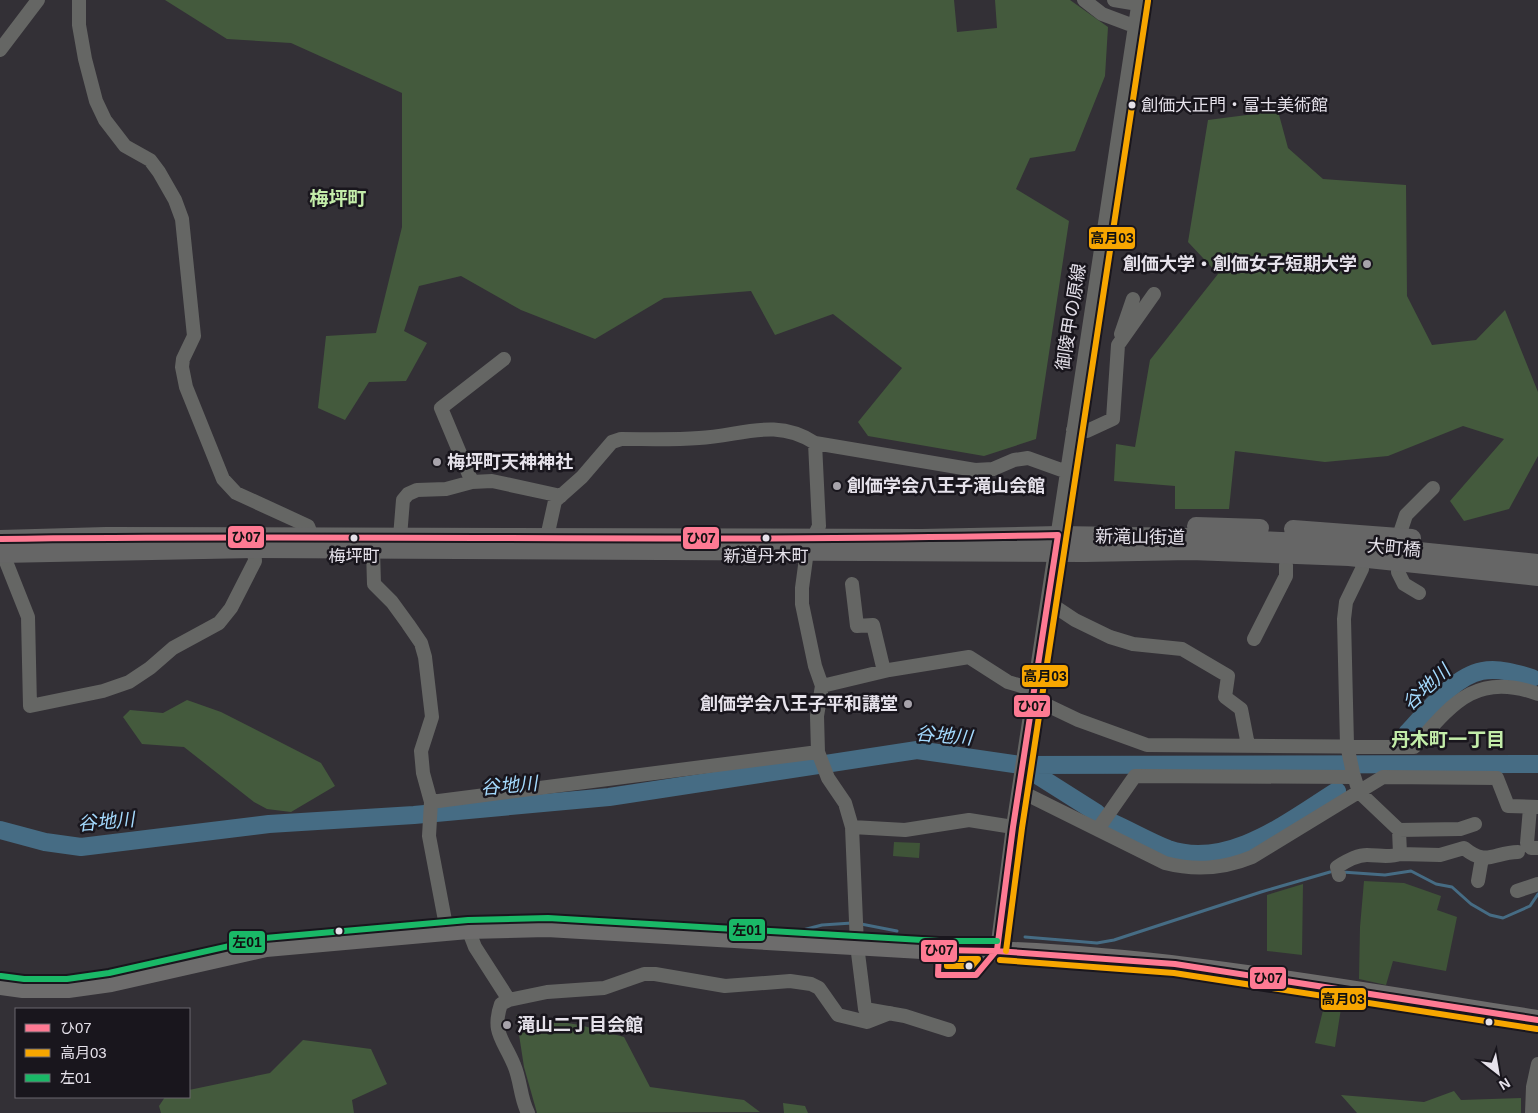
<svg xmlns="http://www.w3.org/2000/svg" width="1538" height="1113" viewBox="0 0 1538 1113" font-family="Arial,'Noto Sans JP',sans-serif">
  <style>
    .green { fill: #3f5438 }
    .forest { fill: #445a3d }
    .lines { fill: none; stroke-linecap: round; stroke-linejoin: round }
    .stream { stroke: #466c84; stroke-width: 3 }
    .river { stroke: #466c84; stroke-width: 18 }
    .minor { stroke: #656664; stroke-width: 14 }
    .major { stroke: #666; stroke-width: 18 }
    .highway { stroke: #6d6c6c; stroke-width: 20 }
    .bus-1-casing { stroke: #19161d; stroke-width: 10 }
    .bus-2-casing { stroke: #19161d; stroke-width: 10 }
    .bus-3-casing { stroke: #19161d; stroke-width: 10 }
    .bus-1 { stroke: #fe7a93; stroke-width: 6 }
    .bus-2 { stroke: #f7a600; stroke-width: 6 }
    .bus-3 { stroke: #1ab867; stroke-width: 6 }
    .bus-dot { fill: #e5e1ea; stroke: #19161d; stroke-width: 2 }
    .poi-dot { fill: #a7a3ab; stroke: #19161d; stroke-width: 2 }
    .labels { text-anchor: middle; stroke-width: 5; stroke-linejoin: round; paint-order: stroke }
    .bus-label { font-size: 17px; fill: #e5e1ea; stroke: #19161d }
    .poi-label { font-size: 18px; font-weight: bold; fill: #e5e1ea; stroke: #19161d; text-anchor: start }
    .street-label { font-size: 18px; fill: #e5e1ea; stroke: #19161d }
    .neighbourhood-label { font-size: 19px; font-weight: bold; fill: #c3eda9; stroke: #19161d }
    .water-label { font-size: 19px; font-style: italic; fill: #a4dafe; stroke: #19161d }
    .line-badge { stroke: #19161d; stroke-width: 2 }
    .pale-badge-label { font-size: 14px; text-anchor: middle; font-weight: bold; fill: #111 }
  </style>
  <rect width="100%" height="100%" fill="#333036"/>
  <path class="green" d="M894,842L920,843L919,858L893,856Z
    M1364,881L1404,883L1441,896L1437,910L1457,917L1446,971L1393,961L1386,985L1359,979L1360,927Z
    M1303,884L1302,955L1267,951V895Z
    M1326,998L1342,1002L1335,1047L1315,1043Z"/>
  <path class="forest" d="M165,0H954L957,32L997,28L995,0H1070L1108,27L1105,76L1075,151L1030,158L1016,189L1069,221L1036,439L984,456L868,436L858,422L902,368L833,314L775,335L751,291L664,298L595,339L521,310L461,276L419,286L404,331L427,343L406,381L369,382L345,420L318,408L326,336L376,333L402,227V93L291,43L227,39Z
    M1278,111L1288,148L1323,179L1406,185L1407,296L1432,345L1476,340L1505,310L1538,392V456L1509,509L1464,521L1450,501L1504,439L1463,426L1388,456L1325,462L1235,451L1229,509H1175V486L1114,481L1116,444L1135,447L1150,360L1218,274L1188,242L1208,120Z
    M187,700L221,712L321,763L335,786L291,812L267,809L254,802L184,747L142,744L123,717L130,710L163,713Z
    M516,1015L580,1025L624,1037L650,1087L744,1100L760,1112L537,1113L524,1067Z
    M303,1040L371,1049L387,1084L352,1100L354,1113H161L159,1106L165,1097H189V1090L270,1073Z
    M1454,1091L1461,1100L1521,1098V1113H1357L1341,1095L1424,1102Z
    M783,1103L805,1106L808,1113H784Z"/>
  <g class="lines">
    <path class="stream" d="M1342,872L1385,875L1411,871L1436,884L1452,887L1471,904L1490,915L1503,918L1530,906L1538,894
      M861,924L897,931
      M799,931L822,925L852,923
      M1025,937L1097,943L1114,940L1261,892L1330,872"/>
    <path class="river" d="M1407,733C1426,713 1454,676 1482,671C1499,668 1516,673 1532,678
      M1021,765L1097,813
      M1113,823C1131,831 1150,842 1168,849C1228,870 1289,821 1337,791
      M0,830L45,842L81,847L269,824L414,815L609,797L917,750L1021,765L1538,764"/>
    <path class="minor" d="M79,0V25L85,59L96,101L105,120L125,146L150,160L159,172L175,200L182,219L194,336L183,359L182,367L186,387L223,479L236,493L308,526L312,536
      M1084,0L1102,14L1134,26
      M1114,0L1138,4
      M0,50L38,0
      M1121,334L1133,299
      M1073,430L1087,431L1113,419L1118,345L1154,294
      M815,443L819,526L807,551L802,588V604L815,666L822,686L817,716L818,752L828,778L845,803L852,827L857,945L865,1009L905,1016L949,1030
      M472,482L441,408L504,359
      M400,537L403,500L408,494L417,490L446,489L472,482L492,481L561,496
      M547,537L555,501L582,477L612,442L621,439C647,439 673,440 699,438C741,436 775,417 815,443L975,470L993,469L1014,460L1028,458L1067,472
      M373,550L374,584L392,602L408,624L421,643L425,657L432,717L421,751L423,773L431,802L429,836L447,931
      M3,554L28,617L30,706L103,691L129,682L150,668L173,648L219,623L231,608L255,561L254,549
      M852,584L857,626L873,625L884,671
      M1419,593L1404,584L1398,572L1401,530L1406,515L1433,488
      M1048,602L1075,620L1110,637L1133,644L1182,649L1228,676L1225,697L1241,709L1248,745
      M1254,639L1286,576V565
      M822,686L889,670L969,657L1008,682L1035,690
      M1034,699L1078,720L1147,745L1414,747C1452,704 1476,671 1538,694
      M1020,791L1165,863C1196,871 1223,869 1252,857L1383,777L1497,778L1508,806L1538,807
      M431,802L818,752
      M1530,808L1527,843L1531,848H1538
      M852,827L905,830L969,820L1013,827
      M1098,829L1135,776L1354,777
      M1399,830L1460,829L1475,824
      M1400,854L1440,855L1464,848C1487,867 1494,852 1518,852
      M1339,875L1337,867C1346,861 1356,855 1367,855C1379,855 1389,858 1400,854L1399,830L1359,792L1353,773L1347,745L1344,619L1346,602L1362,569L1363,548
      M1478,881L1482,858
      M1517,891L1538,884
      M468,929L475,947L509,1000L501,1004C491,1033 504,1040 514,1065C521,1081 520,1098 528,1113
      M997,950L1013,827L1139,0
      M509,1000L547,992L604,988L644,974H655L725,986L790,981L811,984L819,988L838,1015L867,1022L890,1013
      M1532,1113L1533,1087L1538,1064"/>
    <path class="major" d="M1196,526L1260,528
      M1293,529L1412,538
      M0,539L106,536L922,538L1058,535L1191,537L1349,544L1538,563
      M0,554L254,549L1085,553L1191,551L1349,557L1538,577"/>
    <path class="highway" d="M0,985L23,988H68L111,982L266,947L468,929L547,927L939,950C1141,951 1339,989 1538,1020"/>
    <defs>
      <path id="bus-1" d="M0,539C353,534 705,543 1058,535L1013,827L997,950
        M939,950L996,951L976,975H938Z
        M996,951L1175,964L1538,1020"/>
      <path id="bus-2" d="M1006,951L1022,828L1148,1
        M947,959H978L972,966H947Z
        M1000,960L1174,973L1537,1029"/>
      <path id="bus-3" d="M1,976L24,979H67L109,973L265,938L468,920L548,918L939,941H997"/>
    </defs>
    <use href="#bus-1" class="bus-1-casing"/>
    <use href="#bus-2" class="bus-2-casing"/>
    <use href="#bus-3" class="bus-3-casing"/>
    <use href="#bus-1" class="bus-1"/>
    <use href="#bus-2" class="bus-2"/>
    <use href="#bus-3" class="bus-3"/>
  </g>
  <g class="bus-dot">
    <circle cx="1132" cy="105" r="4.5"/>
    <circle cx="354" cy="538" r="4.5"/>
    <circle cx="766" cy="538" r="4.5"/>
    <circle cx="339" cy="931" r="4.5"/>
    <circle cx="969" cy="966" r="4.5"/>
    <circle cx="1489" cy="1022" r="4.5"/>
  </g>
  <g class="poi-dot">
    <circle cx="1367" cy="264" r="5"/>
    <circle cx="437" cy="462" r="5"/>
    <circle cx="837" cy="486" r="5"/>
    <circle cx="908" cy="704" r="5"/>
    <circle cx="507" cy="1025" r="5"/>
  </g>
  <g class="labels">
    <g class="bus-label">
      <text x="1141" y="111" text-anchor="start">創価大正門・富士美術館</text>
      <text x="354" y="562">梅坪町</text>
      <text x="766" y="562">新道丹木町</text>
    </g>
    <g class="poi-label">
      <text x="1357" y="270" text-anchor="end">創価大学・創価女子短期大学</text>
      <text x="447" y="468">梅坪町天神神社</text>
      <text x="847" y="492">創価学会八王子滝山会館</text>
      <text x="898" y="710" text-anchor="end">創価学会八王子平和講堂</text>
      <text x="517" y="1031">滝山二丁目会館</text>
    </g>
    <g class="street-label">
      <text transform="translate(1071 317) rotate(-81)" y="6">御陵甲の原線</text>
      <text transform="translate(1140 537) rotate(1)" y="6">新滝山街道</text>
      <text transform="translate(1394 548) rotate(5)" y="6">大町橋</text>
    </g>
    <g class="neighbourhood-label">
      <text x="338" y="205">梅坪町</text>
      <text x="1448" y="746">丹木町一丁目</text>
    </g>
    <g class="water-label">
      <text transform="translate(1426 687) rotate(-43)" y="7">谷地川</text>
      <text transform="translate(944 735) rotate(5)" y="7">谷地川</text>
      <text transform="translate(509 785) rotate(-5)" y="7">谷地川</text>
      <text transform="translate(106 821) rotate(-5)" y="7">谷地川</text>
    </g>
  </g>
  <g class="line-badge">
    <rect x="1088" y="226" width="48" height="24" rx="5" fill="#f7a600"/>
    <rect x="227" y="525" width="38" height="24" rx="5" fill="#fe7a93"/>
    <rect x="682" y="526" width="38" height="24" rx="5" fill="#fe7a93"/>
    <rect x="1021" y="664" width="48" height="24" rx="5" fill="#f7a600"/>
    <rect x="1013" y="694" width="38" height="24" rx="5" fill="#fe7a93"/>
    <rect x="728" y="918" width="38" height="24" rx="5" fill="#1ab867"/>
    <rect x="228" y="930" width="38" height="24" rx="5" fill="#1ab867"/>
    <rect x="920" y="939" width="38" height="24" rx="5" fill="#fe7a93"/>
    <rect x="1249" y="966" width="38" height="24" rx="5" fill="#fe7a93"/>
    <rect x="1320" y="987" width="47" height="24" rx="5" fill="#f7a600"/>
  </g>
  <g class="pale-badge-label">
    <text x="1112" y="243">高月03</text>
    <text x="246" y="542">ひ07</text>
    <text x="701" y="543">ひ07</text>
    <text x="1045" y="681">高月03</text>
    <text x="1032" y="711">ひ07</text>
    <text x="747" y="935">左01</text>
    <text x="247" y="947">左01</text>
    <text x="939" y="955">ひ07</text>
    <text x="1268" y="983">ひ07</text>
    <text x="1343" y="1004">高月03</text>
  </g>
  <rect x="15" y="1008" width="175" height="90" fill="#19161d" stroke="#6b676f"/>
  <rect x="25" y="1024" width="25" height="8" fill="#fe7a93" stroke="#6b676f"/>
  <text x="60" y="1033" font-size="15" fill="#e5e1ea">ひ07</text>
  <rect x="25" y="1049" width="25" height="8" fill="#f7a600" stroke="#6b676f"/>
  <text x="60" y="1058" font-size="15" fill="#e5e1ea">高月03</text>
  <rect x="25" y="1074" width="25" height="8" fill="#1ab867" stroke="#6b676f"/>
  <text x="60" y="1083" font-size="15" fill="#e5e1ea">左01</text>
  <g transform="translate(1498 1073) rotate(149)" stroke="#19161d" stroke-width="4" paint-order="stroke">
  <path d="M0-4L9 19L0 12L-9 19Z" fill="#e5e1ea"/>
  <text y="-8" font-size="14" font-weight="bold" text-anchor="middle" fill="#e5e1ea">N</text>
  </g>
</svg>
